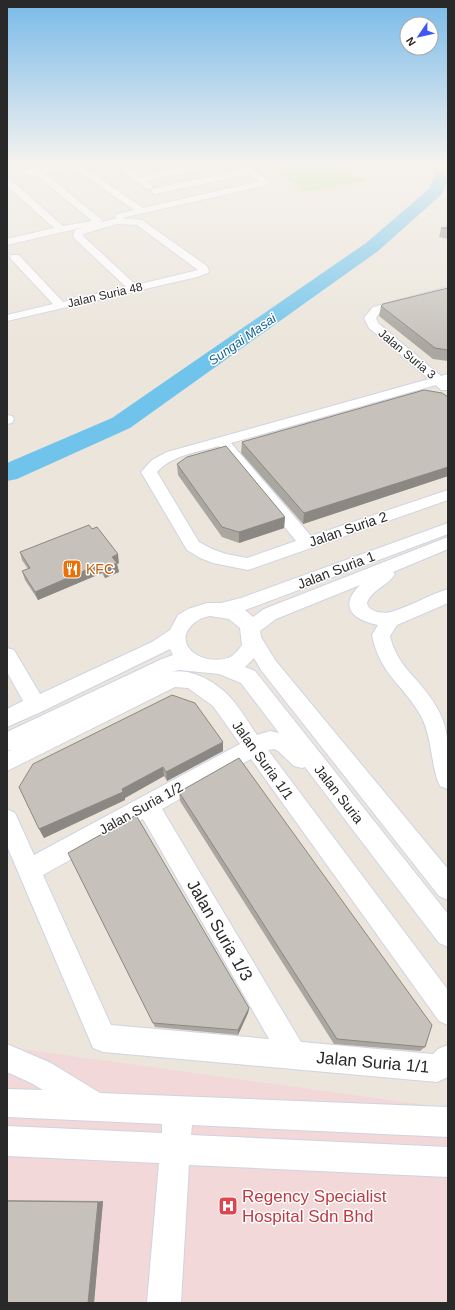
<svg xmlns="http://www.w3.org/2000/svg" width="455" height="1310" viewBox="0 0 455 1310" font-family="Helvetica,sans-serif">
  <style>
    .education { fill: #ede3cb }
    .medical { fill: #f2d8d8 }
    .pitch { fill: #c0e894 }
    .lines { fill: none; stroke-linecap: round; stroke-linejoin: round }
    .river { fill: #70c4eb; fill-rule: evenodd }
    .minor-casing { stroke: #d0d3e2; stroke-width: 2 }
    .major-casing { stroke: #c7c7c7; stroke-width: 2 }
    .minor { fill: #fff; fill-rule: evenodd }
    .major { fill: #edd35e; fill-rule: evenodd }
    .wall { fill: #aaa7a1 }
    .shaded-wall { fill: #8b8883 }
    .building { fill: #c6c2bb; stroke: #8b8883 }
    .labels { text-anchor: middle; stroke-width: 3; stroke-linejoin: round; paint-order: stroke }
    .far-street-label { font-size: 12px; fill: #292929; stroke: #fff }
    .far-water-label { font-size: 13px; font-style: italic; fill: #106196; stroke: #fff }
    .street-label { font-size: 14px; fill: #292929; stroke: #fff }
    .food-label { font-size: 14px; fill: #c56008; stroke: #fff; text-anchor: start }
    .near-street-label { font-size: 17px; fill: #292929; stroke: #fff }
    .near-health-label { font-size: 17px; fill: #be3a42; stroke: #fff; text-anchor: start }
  </style>
  <rect width="100%" height="100%" fill="#ebe5db"/>
  <path class="education" d="M248,164H407L409,165L392,181L303,198Z"/>
  <path class="medical" d="M7,1047L448,1108V1303H7Z"/>
  <path class="pitch" d="M265,164H338L366,181L304,192Z"/>
  <g class="lines">
    <path class="river" d="M439,164H448V179L442,194L378,251L130,428L17,479L7,481V463L112,418L366,243L429,189Z"/>
    <defs>
      <path id="minor" d="M24,164H33L39,169L63,164H79L143,208L260,181L248,174L155,194L151,191L155,188L242,170L234,164H243L271,182L267,185L122,218L142,220L207,266L209,271L208,273L197,277L7,321V315L53,304L11,259L10,257L11,255H19L63,302L126,287L75,239L73,237L75,230L84,227L7,245V239L54,228L7,186V178L10,179L63,226L92,221L35,174L26,175L25,173L26,171L30,170ZM73,167L134,210L117,214L115,216L117,218L102,222L101,219L44,173ZM117,224L137,225L198,270L136,285L83,236V234Z
        M112,164H121L124,165L150,164L149,166L129,169L140,177L203,164H217L213,166L146,181L153,187L149,190Z
        M448,287V293L381,311L376,318L378,323L441,376L448,374V390H441L436,385L231,443L311,536L448,490V500L248,570L213,563L200,558L187,550L141,472L152,460L167,452L429,379L369,328L364,318L373,307ZM219,446L296,541L247,558L226,554L212,549L199,542L157,472C172,455 198,452 219,446Z
        M7,415L12,416L14,419L12,423L7,424Z
        M448,523V534L245,610L253,617L264,609L448,537V549L393,572L395,574C388,586 372,589 367,603C368,612 384,614 391,612C411,606 429,595 448,589V603L397,625L390,636C397,665 414,674 430,697C453,728 448,753 448,789L440,786L437,779C431,759 431,735 421,716C403,684 380,675 372,635L378,625C353,620 338,607 360,585L276,619L260,631L261,637L275,660L448,869V900L439,896L261,670L254,658L245,667L255,671L448,914V947L439,943L305,767L302,768L294,766L278,751L274,749L268,750L448,990V1025L439,1021L251,759L162,809L301,1042L433,1054L438,1049L448,1045V1077L437,1082L103,1052L93,1048L7,846V809L15,813L34,855L240,744L213,706L188,688L175,687L7,771V752L11,750L7,751V732L162,659L173,655L170,649L43,711L7,727V709L23,701L7,672V648L14,650L40,694L152,642L170,630L178,615L188,609L207,603H221L241,598ZM210,616L229,619L240,628L242,645C239,649 236,653 232,656C220,663 197,660 189,648C178,633 196,618 210,616ZM179,670L219,674L241,683L279,733L270,731L257,735C248,722 239,706 227,694C214,681 190,668 171,672ZM143,819L269,1039L111,1025L43,875Z
        M7,1044L51,1063L100,1093L448,1107V1137L192,1125L191,1135L448,1147V1177L189,1165L181,1303H147L159,1163L7,1156V1126L162,1133V1124L7,1117V1089L43,1090L31,1083L7,1072Z"/>
      <path id="major" d="M423,164H435L448,170V177Z"/>
    </defs>
    <use href="#minor" class="minor-casing"/>
    <use href="#major" class="major-casing"/>
    <use href="#minor" class="minor"/>
    <use href="#major" class="major"/>
  </g>
  <path class="wall" d="M448,227V239L439,237L441,228Z
    M448,288V361L433,359L379,316L381,306Z
    M448,397V476L303,524L241,453L242,442Z
    M177,464L285,517L284,528L239,543L222,537L178,475Z
    M20,552L119,563L117,564L119,572L105,578L102,573L38,600L25,580L22,571L28,569L22,560Z
    M223,742V751L167,781L164,776L125,798V800L44,838L19,787Z
    M179,792L425,1047L420,1051L334,1044L180,801Z
    M68,853L249,1008L248,1013L238,1035L155,1027Z
    M7,1200L103,1201L94,1303H7Z"/>
  <path class="shaded-wall" d="M448,467V476L303,524L304,513Z
    M285,517L284,528L239,543V532Z
    M118,554L119,563L117,564L119,572L105,578L103,569L112,557Z
    M100,564L102,573L38,600L35,592Z
    M223,742V751L167,781L166,772Z
    M163,767L164,776L125,798V800L44,838L39,829L122,789Z
    M249,1008L248,1013L238,1035V1030Z
    M103,1201L94,1303H88L98,1202Z"/>
  <path class="building" d="M448,227V229L441,228Z
    M448,288V350L435,348L381,306L383,304Z
    M424,390L442,393L448,397V467L304,513L242,442Z
    M226,446L285,517L239,532L222,527L177,464L187,457Z
    M89,525L92,529L97,527L118,554L112,557L117,563L103,569L100,564L35,592L22,571L30,568L20,552Z
    M172,695L195,703L223,742L166,772L163,767L122,789L123,792L39,829L19,787L33,764Z
    M239,758L432,1025L425,1047L337,1039L179,792Z
    M136,815L249,1008L238,1030L153,1023L68,853Z
    M7,1201L98,1202L88,1303H7Z"/>
  <linearGradient id="sky" x2="0" y2="1"><stop stop-color="#78bae9"/><stop offset="0.47" stop-color="#f6f3ef"/><stop offset="1" stop-color="#f6f3ef" stop-opacity="0"/></linearGradient>
  <rect width="455" height="347" fill="url(#sky)"/>
  <defs>
    <symbol id="restaurant-square" viewBox="-11 -11 22 22"><rect x="-9" y="-9" width="18" height="18" rx="4" fill="#e8710a" stroke="#fff"/><path d="M-5-6h1v4h1v-4h1v4h1v-4h1v5L-1.5 .5V6h-2V.5L-5-1ZM5-6V6H3V1.5H1.5Q1.5-4 5-6Z" fill="#fff"/></symbol>
    <symbol id="hospital-square" viewBox="-11 -11 22 22"><rect x="-9" y="-9" width="18" height="18" rx="4" fill="#e0444e" stroke="#fff"/><path d="M-5-5h3v3.5h4V-5h3V5h-3V1.5h-4V5h-3Z" fill="#fff"/></symbol>
  </defs>
  <g fill-rule="evenodd">
    <use href="#restaurant-square" x="61" y="558" width="22" height="22"/>
    <use href="#hospital-square" x="217" y="1195" width="22" height="22"/>
  </g>
  <g class="labels">
    <g class="far-street-label">
      <text transform="translate(105 295) rotate(-13)" y="4">Jalan Suria 48</text>
      <text transform="translate(407 354) rotate(40)" y="4">Jalan Suria 3</text>
    </g>
    <g class="far-water-label">
      <text transform="translate(242 339) rotate(-35)" y="5">Sungai Masai</text>
    </g>
    <g class="street-label">
      <text transform="translate(348 529) rotate(-19)" y="5">Jalan Suria 2</text>
      <text transform="translate(336 570) rotate(-21)" y="5">Jalan Suria 1</text>
      <text transform="translate(263 760) rotate(54)" y="5">Jalan Suria 1/1</text>
      <text transform="translate(339 794) rotate(52)" y="5">Jalan Suria</text>
      <text transform="translate(141 808) rotate(-29)" y="5">Jalan Suria 1/2</text>
    </g>
    <g class="food-label">
      <text x="86" y="574">KFC</text>
    </g>
    <g class="near-street-label">
      <text transform="translate(220 930) rotate(60)" y="6">Jalan Suria 1/3</text>
      <text transform="translate(373 1062) rotate(5)" y="6">Jalan Suria 1/1</text>
    </g>
    <g class="near-health-label">
      <text x="242" y="1202">Regency Specialist<tspan x="242" dy="20">Hospital Sdn Bhd</tspan></text>
    </g>
  </g>
  <rect width="455" height="1310" fill="none" stroke="#292929" stroke-width="16"/>
  <g transform="translate(419 36) rotate(236)"><circle r="19" fill="#ffffff" stroke="#a9a9a9"/>
  <path d="M0-3L7 15L0 10L-7 15Z" fill="#3e57f5"/>
  <text y="-6" font-size="11" font-weight="bold" text-anchor="middle" fill="#292929">N</text>
  </g>
</svg>
